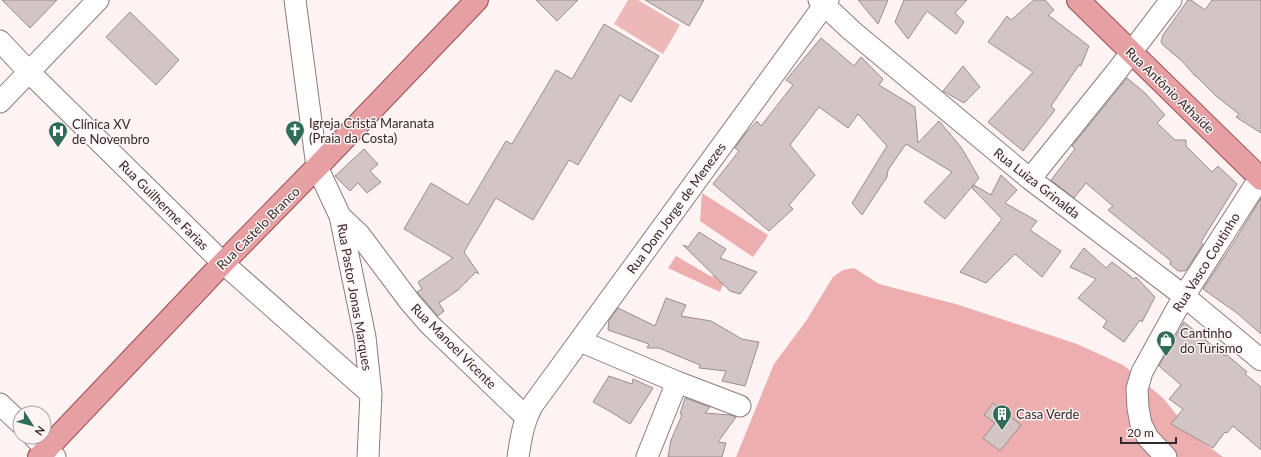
<svg xmlns="http://www.w3.org/2000/svg" width="1261" height="457" viewBox="0 0 1261 457" font-family="Lato,sans-serif">
  <style>
    .green { fill: #edb9b8 }
    .forest { fill: #ecaeae }
    .building { fill: #d3c5c5; stroke: #9a8d8d }
    .lines { fill: none; stroke-linecap: round; stroke-linejoin: round }
    .minor-casing { stroke: #8a7d7d; stroke-width: 23 }
    .major-casing { stroke: #9c4c50; stroke-width: 24 }
    .minor { stroke: #fff; stroke-width: 21 }
    .major { stroke: #e69fa3; stroke-width: 22 }
    .labels { text-anchor: middle; stroke-width: 3; stroke-linejoin: round; paint-order: stroke }
    .street-label { font-size: 13px; fill: #302a2a; stroke: #fff3f3 }
    .poi-label { font-size: 13px; fill: #302a2a; stroke: #fff3f3; text-anchor: start }
  </style>
  <rect width="100%" height="100%" fill="#fff3f3"/>
  <path class="green" d="M628,0H638L680,25L663,54L614,24Z"/>
  <path class="forest" d="M702,193L768,235L766,239L753,257L700,221Z
    M676,256L712,277L726,261L731,264L720,292L668,268Z
    M854,268L879,284L956,304L1077,344L1123,365L1163,398L1194,436L1223,457H736L774,364L806,321L833,277L843,270Z"/>
  <path class="building" d="M2,0H57L30,28Z
    M536,0H578L557,21Z
    M645,0H704L689,26Z
    M858,0H888L878,24Z
    M904,0H967L955,13L964,22L956,34L927,11L908,39L895,22Z
    M1034,0H1045L1054,10L1048,15L1089,46L1081,66L1079,65L1051,106L1055,110L1023,151L988,122L1033,72L988,42L1007,16L1011,20Z
    M1188,0H1191L1205,10L1212,0H1261V133L1236,117L1239,114L1216,96L1196,76H1195L1183,62L1163,45L1161,42L1163,35Z
    M130,12L179,60L156,85L106,37Z
    M604,24L659,56L631,102L620,95L578,165L569,160L533,220L496,198L464,252L479,274L476,272L458,290L439,303L444,311L438,316L417,292L422,289L418,282L453,258L404,229L431,183L468,205L506,141L512,144L556,70L572,79Z
    M821,38L854,66L861,57L883,79L879,85L915,107L918,143L939,121L961,147L979,178L945,219L924,202L952,172L906,144L888,170L887,177L862,215L852,203L887,146L858,114L848,128L819,107L790,145L815,175L789,205L793,209L769,231L713,184L739,151L735,148L745,134L757,121L761,126L793,85L786,80Z
    M963,66L980,87L964,103L943,91Z
    M1127,78L1145,93L1165,115L1157,123L1175,140H1186V146L1212,172L1218,166L1237,184L1201,242L1203,244L1187,269L1185,271H1178L1170,264L1171,261L1108,210L1113,206L1086,183L1074,198L1051,180L1075,149L1072,146Z
    M364,149L378,164L370,171L381,182L367,193L358,183L350,191L335,176Z
    M1001,175L1017,190L1005,203L1037,221L1030,230L1061,251L1042,277L1015,254L986,283L960,272L1002,219L972,188L974,185L991,195Z
    M1261,198V334L1237,313L1203,289L1236,239Z
    M699,232L726,249L720,258L757,272L740,294L730,291L683,245L688,247Z
    M1084,248L1106,268L1112,262L1134,279L1136,277L1155,297L1142,322L1140,320L1124,342L1103,327L1107,321L1078,298L1096,279L1070,267Z
    M666,298L686,305L681,316L711,321L742,339L759,342L745,386L722,381L726,371L699,368L700,365L659,348H647L649,344L608,330L609,320L618,308L655,326Z
    M1184,322L1225,356L1226,354L1247,372L1245,374L1261,387V450L1233,426L1227,433L1225,432L1213,448L1171,424L1183,409L1169,399L1181,385L1159,366Z
    M609,376L632,384L633,379L653,388L630,424L611,412L593,402Z
    M685,398L710,407L705,413L730,415L736,417L718,442L726,443L722,457H668L671,440L682,415L680,414Z
    M993,403L1021,425L1000,451L983,438L995,423L984,415Z"/>
  <g class="lines">
    <defs>
      <path id="minor" d="M295,0L317,167L340,216L365,337L371,394L368,457
        M819,0L852,31L1030,179L1184,296L1261,360
        M0,41L29,72L223,263L371,394
        M0,102L98,0
        M1030,179L1117,71L1171,0
        M340,216L359,234L410,302L429,324L526,417
        M580,341L677,382L740,406
        M0,404L20,423
        M34,437L55,457
        M518,457C521,438 523,423 532,406L828,0
        M647,457L677,382
        M1166,457L1148,438L1141,424L1138,408L1137,389L1142,372L1184,296L1261,176"/>
      <path id="major" d="M1078,0L1261,179
        M39,457L223,263L317,167L477,0"/>
    </defs>
    <use href="#minor" class="minor-casing"/>
    <use href="#major" class="major-casing"/>
    <use href="#minor" class="minor"/>
    <use href="#major" class="major"/>
  </g>
  <defs>
    <symbol id="church-pin" viewBox="-11 -11 22 30"><path d="M0 17L-7.5 6A9.5 9.5 0 1 1 7.5 6Z" fill="#306d59" stroke="#fff3f3"/><path d="M-1.2-6h2.4v3.5h3.3v2.4h-3.3V6h-2.4V-.1h-3.3v-2.4h3.3Z" fill="#fff"/></symbol>
    <symbol id="hospital-pin" viewBox="-11 -11 22 30"><path d="M0 17L-7.5 6A9.5 9.5 0 1 1 7.5 6Z" fill="#306d59" stroke="#fff3f3"/><path d="M-5-5h3v3.5h4V-5h3V5h-3V1.5h-4V5h-3Z" fill="#fff"/></symbol>
    <symbol id="shop-pin" viewBox="-11 -11 22 30"><path d="M0 17L-7.5 6A9.5 9.5 0 1 1 7.5 6Z" fill="#306d59" stroke="#fff3f3"/><path d="M-5-2.5h2.3a2.7 3.5 0 0 1 5.4 0H5L5.5 6h-11ZM-1.5-2.5h3a1.5 2.3 0 0 0-3 0Z" fill="#fff"/></symbol>
    <symbol id="building-pin" viewBox="-11 -11 22 30"><path d="M0 17L-7.5 6A9.5 9.5 0 1 1 7.5 6Z" fill="#306d59" stroke="#fff3f3"/><path d="M-4-6H4V6H1V3H-1V6H-4ZM-2.5-4.3h1.7v1.8h-1.7ZM.8-4.3h1.7v1.8H.8ZM-2.5-1h1.7V.8h-1.7ZM.8-1h1.7V.8H.8Z" fill="#fff"/></symbol>
  </defs>
  <g fill-rule="evenodd">
    <use href="#church-pin" x="284" y="119" width="22" height="30"/>
    <use href="#hospital-pin" x="47" y="120" width="22" height="30"/>
    <use href="#shop-pin" x="1155" y="329" width="22" height="30"/>
    <use href="#building-pin" x="991" y="403" width="22" height="30"/>
  </g>
  <g class="labels">
    <g class="street-label">
      <text transform="translate(1170 90) rotate(44)" y="5">Rua Antônio Athaíde</text>
      <text transform="translate(1037 183) rotate(38)" y="5">Rua Luiza Grinalda</text>
      <text transform="translate(164 205) rotate(45)" y="5">Rua Guilherme Farias</text>
      <text transform="translate(676 208) rotate(-54)" y="5">Rua Dom Jorge de Menezes</text>
      <text transform="translate(258 228) rotate(-45)" y="5">Rua Castelo Branco</text>
      <text transform="translate(1206 262) rotate(-58)" y="5">Rua Vasco Coutinho</text>
      <text transform="translate(355 297) rotate(80)" y="5">Rua Pastor Jonas Marques</text>
      <text transform="translate(454 346) rotate(45)" y="5">Rua Manoel Vicente</text>
    </g>
    <g class="poi-label">
      <text x="309" y="128">Igreja Cristã Maranata<tspan x="309" dy="15">(Praia da Costa)</tspan></text>
      <text x="72" y="129">Clínica XV<tspan x="72" dy="15">de Novembro</tspan></text>
      <text x="1180" y="338">Cantinho<tspan x="1180" dy="15">do Turismo</tspan></text>
      <text x="1016" y="419">Casa Verde</text>
    </g>
  </g>
  <g transform="translate(32 425) rotate(126)"><circle r="19" fill="#fff3f3" stroke="#aca3a3"/>
  <path d="M0-3L7 15L0 10L-7 15Z" fill="#306d59"/>
  <text y="-6" font-size="11" font-weight="bold" text-anchor="middle" fill="#302a2a">N</text>
  </g>
  <path d="M1121 437v6h55v-6" fill="none" stroke="#302a2a" stroke-width="2"/>
  <text x="1127" y="437" font-size="12" fill="#302a2a" stroke="#fff3f3" stroke-width="3" paint-order="stroke">20 m</text>
</svg>
